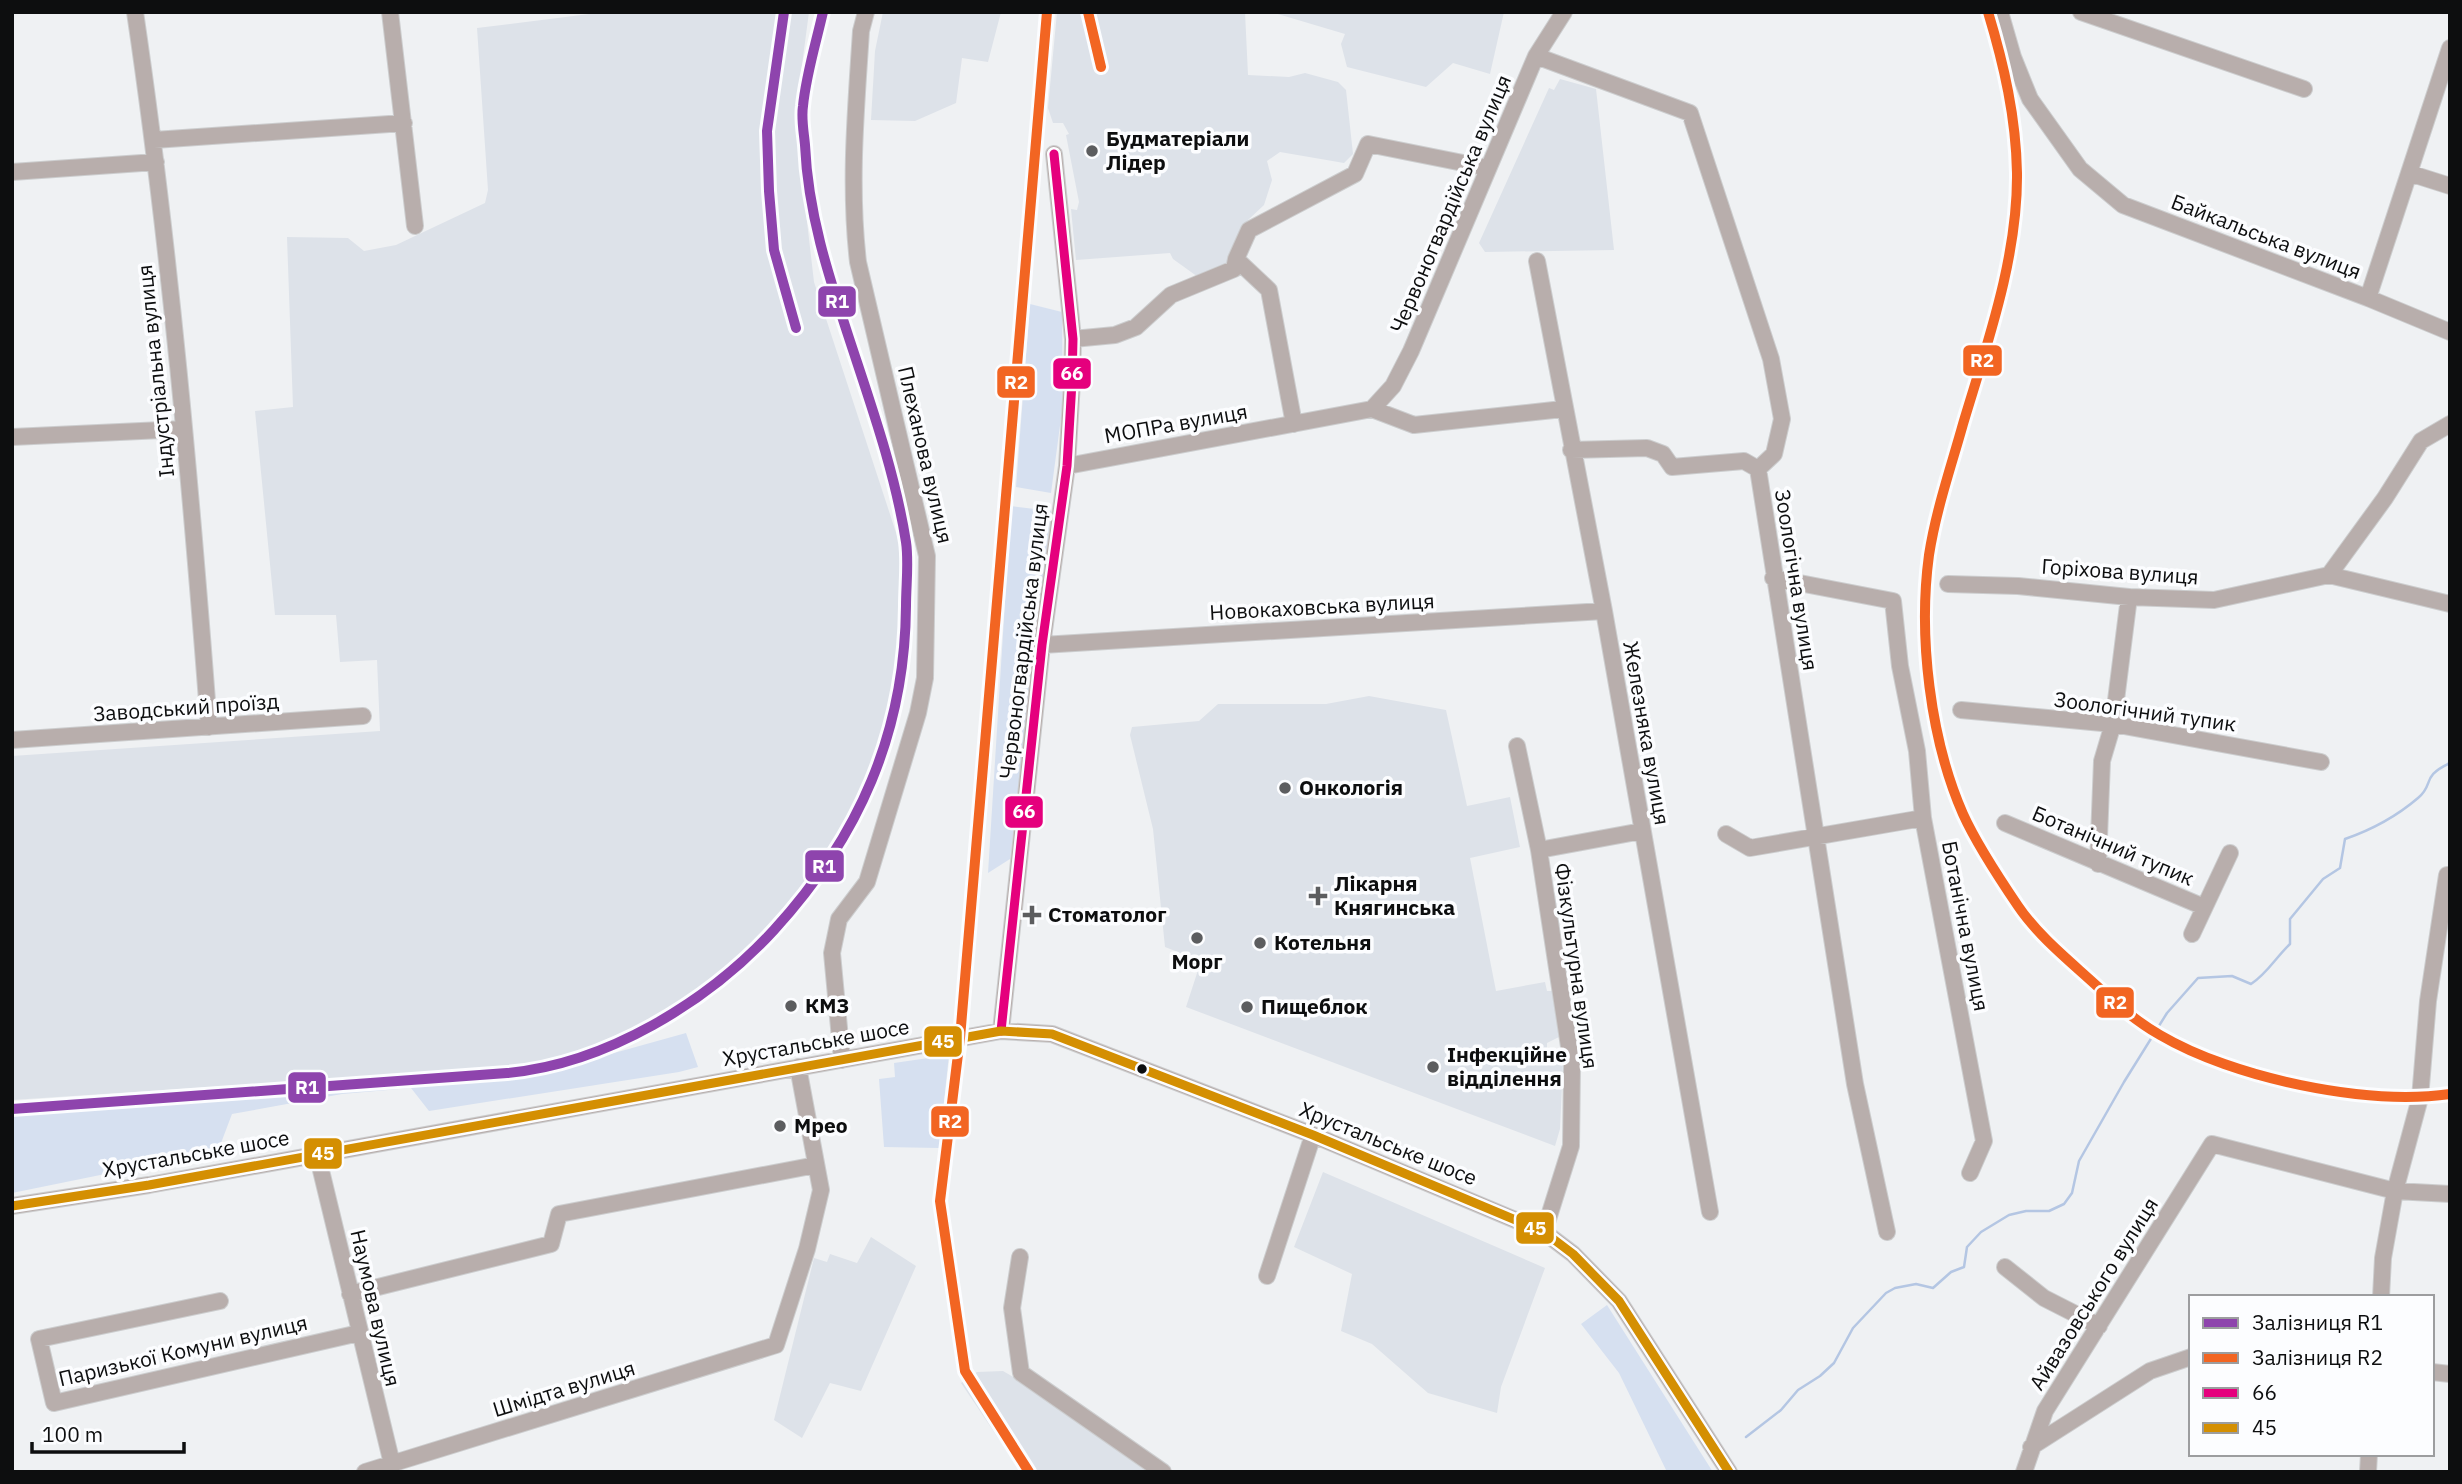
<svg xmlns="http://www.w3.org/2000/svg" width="2462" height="1484" viewBox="0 0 2462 1484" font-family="'IBM Plex Sans',sans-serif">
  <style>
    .built { fill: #dde2e9 }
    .green { fill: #d6e0f0 }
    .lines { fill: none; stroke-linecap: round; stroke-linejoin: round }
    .stream { stroke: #b4c6e3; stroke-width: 2.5 }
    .minor-casing { stroke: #cccdce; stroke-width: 18 }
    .minor { stroke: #b8aeac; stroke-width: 16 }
    .bus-1-casing { stroke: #fcfdff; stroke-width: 14 }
    .bus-2-casing { stroke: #fcfdff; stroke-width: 14 }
    .bus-1 { stroke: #e5007d; stroke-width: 9 }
    .bus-2 { stroke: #d48f02; stroke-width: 9 }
    .rail-1-casing { stroke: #fcfdff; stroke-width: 16 }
    .rail-2-casing { stroke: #fcfdff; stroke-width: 16 }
    .rail-1 { stroke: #8e44ad; stroke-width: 10 }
    .rail-2 { stroke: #f26522; stroke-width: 10 }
    .poi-dot { fill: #5c5d5f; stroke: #fcfdff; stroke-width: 2.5 }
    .bus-dot { fill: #0d0e0f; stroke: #fcfdff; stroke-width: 2.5 }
    .labels { text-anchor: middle; stroke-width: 7; stroke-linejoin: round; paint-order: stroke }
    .poi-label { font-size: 21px; font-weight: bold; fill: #0d0e0f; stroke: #fcfdff; text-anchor: start }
    .street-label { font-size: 21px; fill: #0d0e0f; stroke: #fcfdff }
    .line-badge { stroke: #fcfdff; stroke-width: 2.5 }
    .badge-label { font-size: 19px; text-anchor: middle; font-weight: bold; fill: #fff }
  </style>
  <rect width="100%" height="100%" fill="#eff1f3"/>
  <path class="built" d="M605,12H809L795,118L814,282L903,554L896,693L891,722L849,827L740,961L646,1022L557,1061L485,1069L12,1100V756L380,731L377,660L340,662L336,615H275L255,411L293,407L287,237L348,238L364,251L396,245L485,203L488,190L477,28Z
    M883,12H1001L988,62L962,58L956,103L915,121L871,120L875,51Z
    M1057,12H1245L1248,75L1289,77L1305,73L1338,82L1346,90L1353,154L1344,163L1280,152L1267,161L1272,180L1264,205L1248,220L1224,267L1198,277L1173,259L1170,253L1076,260L1071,209L1077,210L1079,202L1066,135L1069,134L1063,123H1053L1048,108Z
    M1271,12H1504L1490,74L1453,63L1426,87L1347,67L1341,44L1345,34Z
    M1560,79L1596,89L1614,250L1485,252L1479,243L1549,88L1554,90Z
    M1369,696L1446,710L1467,806L1510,797L1520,847L1470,858L1496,991L1545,982L1547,991H1552L1559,1037L1547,1043V1056L1563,1063L1560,1129L1555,1146L1186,1007L1201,961L1165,947L1153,829L1130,735L1132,727L1199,721L1218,704H1326Z
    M1323,1172L1545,1268L1501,1387L1497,1413L1428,1393L1372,1344L1341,1331L1352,1274L1294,1247Z
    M871,1237L916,1266L861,1391L830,1383L802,1438L774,1420L814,1258L827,1262L830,1254L857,1263Z
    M1003,1371L1025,1384L1147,1472H1021L961,1383L977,1372Z"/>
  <path class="green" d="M1030,304L1062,312L1063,403L1051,493L1016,487Z
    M1011,506L1051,511L1010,859L988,873Z
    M686,1033L698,1067L679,1072L429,1111L411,1088L342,1094L232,1114L218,1151L12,1193V1114L553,1070Z
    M949,1055L939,1148L884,1147L879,1079L895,1077L894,1063Z
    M1607,1305L1711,1469L1713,1472H1667L1619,1373L1581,1324Z"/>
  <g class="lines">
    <path class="stream" d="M1746,1437L1781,1410L1798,1390L1820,1376L1834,1363L1853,1328L1886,1293L1895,1288L1916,1284L1933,1288L1951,1272L1964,1267L1967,1247L1981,1232L2009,1215L2026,1211H2049L2064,1204L2072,1193L2079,1161L2124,1082L2167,1013L2198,978L2232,976L2251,984C2267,974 2276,957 2290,944V919L2323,879L2340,868L2345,839C2371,830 2397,816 2418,798C2435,784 2420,777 2450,763"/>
    <defs>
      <path id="minor" d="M135,12C170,249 191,489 209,727
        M390,12L415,226
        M2000,12L2013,57L2030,99L2080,169L2123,205L2368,298L2450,48
        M2081,12L2304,89
        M1536,56L1690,113L1771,359L1782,419L1774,454L1758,469L1855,1084L1887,1232
        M154,140L404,123
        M12,172L156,162
        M2409,173L2450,186
        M1236,259L1269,290L1294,424
        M1537,261L1604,611L1710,1212
        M2368,298L2450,332
        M1073,339L1115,335L1136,327L1171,295L1234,269L1236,259L1249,230L1355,174L1368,144L1488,168
        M1372,409L1393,386L1411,351L1536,56L1564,12
        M12,437L184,429
        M1571,450L1647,448L1663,454L1672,467L1744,461L1758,469
        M1067,466L1372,409L1414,425L1563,409
        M2329,575L2385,498L2421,441L2450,424
        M1773,578L1893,601L1900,666L1917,751L1923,818L1984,1141L1970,1173
        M1948,584L2018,586L2129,597L2214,600L2329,575L2450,604
        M1042,645L1604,611
        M1961,710L2113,724L2321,762
        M12,740L363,716
        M1517,746L1539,850L1572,1066L1571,1146L1544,1232
        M2005,823L2204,907
        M1726,834L1750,848L1923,818
        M1539,850L1642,831
        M2098,864L2102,761L2113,724L2129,597
        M2192,934L2230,853
        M1001,1031L1042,645L1067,466L1072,382L1073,339L1054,154
        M842,1060L832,953L839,919L867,882L918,713L925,678L927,556L858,262C849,184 856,109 861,31L866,12
        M317,1154L394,1472
        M12,1206L149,1185L1001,1031L1052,1034L1313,1135L1544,1232L1573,1254L1619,1301L1729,1472
        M1020,1257L1012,1308L1021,1373L1163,1472
        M2005,1267L2044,1298L2099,1326
        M1267,1276L1313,1135
        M350,1294L551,1244L559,1214L816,1165
        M2381,1297L2383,1258L2395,1191L2420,1098L2428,1001L2447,875
        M220,1301L39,1339L54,1403L359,1333
        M2432,1372L2450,1374
        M2031,1447L2150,1371L2191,1357
        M365,1472L776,1345L807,1249L821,1190L798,1067
        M2024,1472L2045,1411L2212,1144L2395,1191L2450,1194
        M2368,1472L2369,1454"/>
    </defs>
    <use href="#minor" class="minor-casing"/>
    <use href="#minor" class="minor"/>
    <defs>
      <path id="bus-1" d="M1001,1031L1042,645L1067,466L1072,382L1073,339L1054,154"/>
      <path id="bus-2" d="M12,1206L149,1185L1001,1031L1052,1034L1313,1135L1544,1232L1573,1254L1619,1301L1729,1472"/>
    </defs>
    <use href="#bus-1" class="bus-1-casing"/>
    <use href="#bus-2" class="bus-2-casing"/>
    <use href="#bus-1" class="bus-1"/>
    <use href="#bus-2" class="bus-2"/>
    <defs>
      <path id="rail-1" d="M784,12L767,131L769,191L774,250L796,328
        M12,1109L507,1073C606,1064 708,1002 774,930C859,837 905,733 906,606C906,585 909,562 906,542C895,472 871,405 849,338C828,274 808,213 805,145C804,133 801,119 803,106C806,75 816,43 823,12"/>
      <path id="rail-2" d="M1088,12L1101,67
        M1988,12C2004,65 2016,117 2017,173C2018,257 1987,344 1963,424C1951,467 1936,510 1929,555C1918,636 1930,739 1963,814C1977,845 1999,878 2018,906C2039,937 2071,962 2098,987C2117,1005 2137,1022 2160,1035C2233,1078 2366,1106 2450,1094
        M1029,1472L965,1371L940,1201L960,1038L1047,12"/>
    </defs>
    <use href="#rail-1" class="rail-1-casing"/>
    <use href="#rail-2" class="rail-2-casing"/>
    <use href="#rail-1" class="rail-1"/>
    <use href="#rail-2" class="rail-2"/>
  </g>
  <g class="poi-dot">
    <circle cx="1092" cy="151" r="7"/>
    <circle cx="1285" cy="788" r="7"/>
    <path d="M1314.5 885.5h7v7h7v7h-7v7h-7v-7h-7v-7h7z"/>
    <path d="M1028.5 904.5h7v7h7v7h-7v7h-7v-7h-7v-7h7z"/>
    <circle cx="1197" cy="938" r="7"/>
    <circle cx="1260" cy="943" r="7"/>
    <circle cx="791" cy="1006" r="7"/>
    <circle cx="1247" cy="1007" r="7"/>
    <circle cx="1433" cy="1067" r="7"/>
    <circle cx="780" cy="1126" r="7"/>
  </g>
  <circle class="bus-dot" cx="1142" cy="1069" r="6"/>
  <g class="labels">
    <g class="poi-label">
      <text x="1106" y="146">Будматеріали<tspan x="1106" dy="24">Лідер</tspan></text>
      <text x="1299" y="795">Онкологія</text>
      <text x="1334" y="891">Лікарня<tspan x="1334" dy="24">Княгинська</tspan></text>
      <text x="1048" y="922">Стоматолог</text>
      <text x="1274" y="950">Котельня</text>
      <text x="1197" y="969" text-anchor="middle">Морг</text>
      <text x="805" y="1013">КМЗ</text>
      <text x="1261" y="1014">Пищеблок</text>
      <text x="1447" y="1062">Інфекційне<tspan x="1447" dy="24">відділення</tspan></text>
      <text x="794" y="1133">Мрео</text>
    </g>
    <g class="street-label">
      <text transform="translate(1451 204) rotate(-67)" y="7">Червоногвардійська вулиця</text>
      <text transform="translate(2266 237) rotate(21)" y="7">Байкальська вулиця</text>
      <text transform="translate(156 371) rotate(-96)" y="7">Індустріальна вулиця</text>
      <text transform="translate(1176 424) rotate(-10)" y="7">МОПРа вулиця</text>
      <text transform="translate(925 455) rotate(77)" y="7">Плеханова вулиця</text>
      <text transform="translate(2120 572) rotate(4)" y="7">Горіхова вулиця</text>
      <text transform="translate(1796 580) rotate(81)" y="7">Зоологічна вулиця</text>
      <text transform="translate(1322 607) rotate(-3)" y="7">Новокаховська вулиця</text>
      <text transform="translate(1024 641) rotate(-83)" y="7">Червоногвардійська вулиця</text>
      <text transform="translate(186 708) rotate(-4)" y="7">Заводський проїзд</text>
      <text transform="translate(2145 712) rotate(8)" y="7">Зоологічний тупик</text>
      <text transform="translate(1646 733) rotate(80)" y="7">Железняка вулиця</text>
      <text transform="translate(2113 846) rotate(23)" y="7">Ботанічний тупик</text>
      <text transform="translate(1965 926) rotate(79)" y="7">Ботанічна вулиця</text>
      <text transform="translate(1576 966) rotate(82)" y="7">Фізкультурна вулиця</text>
      <text transform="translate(816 1043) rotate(-10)" y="7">Хрустальське шосе</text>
      <text transform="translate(1388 1144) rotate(22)" y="7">Хрустальське шосе</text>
      <text transform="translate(196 1154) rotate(-10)" y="7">Хрустальське шосе</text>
      <text transform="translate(2094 1294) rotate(-58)" y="7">Айвазовського вулиця</text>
      <text transform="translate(375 1308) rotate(77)" y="7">Наумова вулиця</text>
      <text transform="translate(183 1351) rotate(-13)" y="7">Паризької Комуни вулиця</text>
      <text transform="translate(564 1389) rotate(-17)" y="7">Шмідта вулиця</text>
    </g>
  </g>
  <g class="line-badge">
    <rect x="817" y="285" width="40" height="33" rx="7" fill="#8e44ad"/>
    <rect x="1962" y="344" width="41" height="33" rx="7" fill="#f26522"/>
    <rect x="1052" y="357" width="40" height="33" rx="7" fill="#e5007d"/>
    <rect x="996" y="365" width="40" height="34" rx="7" fill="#f26522"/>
    <rect x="1004" y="795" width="40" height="34" rx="7" fill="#e5007d"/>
    <rect x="804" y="849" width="41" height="34" rx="7" fill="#8e44ad"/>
    <rect x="2095" y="986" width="40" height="33" rx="7" fill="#f26522"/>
    <rect x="923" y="1025" width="40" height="33" rx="7" fill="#d48f02"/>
    <rect x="287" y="1071" width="40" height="33" rx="7" fill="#8e44ad"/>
    <rect x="930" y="1105" width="40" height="33" rx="7" fill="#f26522"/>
    <rect x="303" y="1137" width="40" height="33" rx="7" fill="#d48f02"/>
    <rect x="1515" y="1211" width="40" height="34" rx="7" fill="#d48f02"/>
  </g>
  <g class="badge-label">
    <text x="837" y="308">R1</text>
    <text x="1982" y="367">R2</text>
    <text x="1072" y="380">66</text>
    <text x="1016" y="389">R2</text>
    <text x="1024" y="818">66</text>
    <text x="824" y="873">R1</text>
    <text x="2115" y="1009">R2</text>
    <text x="943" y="1048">45</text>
    <text x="307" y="1094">R1</text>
    <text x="950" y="1128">R2</text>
    <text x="323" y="1160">45</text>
    <text x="1535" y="1235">45</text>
  </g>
  <rect width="2462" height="1484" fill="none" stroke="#0d0e0f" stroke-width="28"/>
  <rect x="2189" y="1295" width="245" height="161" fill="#fcfdff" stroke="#9c9d9f" stroke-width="2"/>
  <rect x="2203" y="1318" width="35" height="10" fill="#8e44ad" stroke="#9c9d9f" stroke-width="2"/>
  <text x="2252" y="1330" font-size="21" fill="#0d0e0f">Залізниця R1</text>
  <rect x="2203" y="1353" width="35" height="10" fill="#f26522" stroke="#9c9d9f" stroke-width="2"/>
  <text x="2252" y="1365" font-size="21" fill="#0d0e0f">Залізниця R2</text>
  <rect x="2203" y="1388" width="35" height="10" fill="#e5007d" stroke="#9c9d9f" stroke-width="2"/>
  <text x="2252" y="1400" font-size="21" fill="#0d0e0f">66</text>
  <rect x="2203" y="1423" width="35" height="10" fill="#d48f02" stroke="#9c9d9f" stroke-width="2"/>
  <text x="2252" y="1435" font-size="21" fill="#0d0e0f">45</text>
  <path d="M32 1442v10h152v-10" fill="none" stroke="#0d0e0f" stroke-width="3.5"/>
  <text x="42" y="1442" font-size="21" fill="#0d0e0f" stroke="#fcfdff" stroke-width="5" paint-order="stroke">100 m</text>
</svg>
